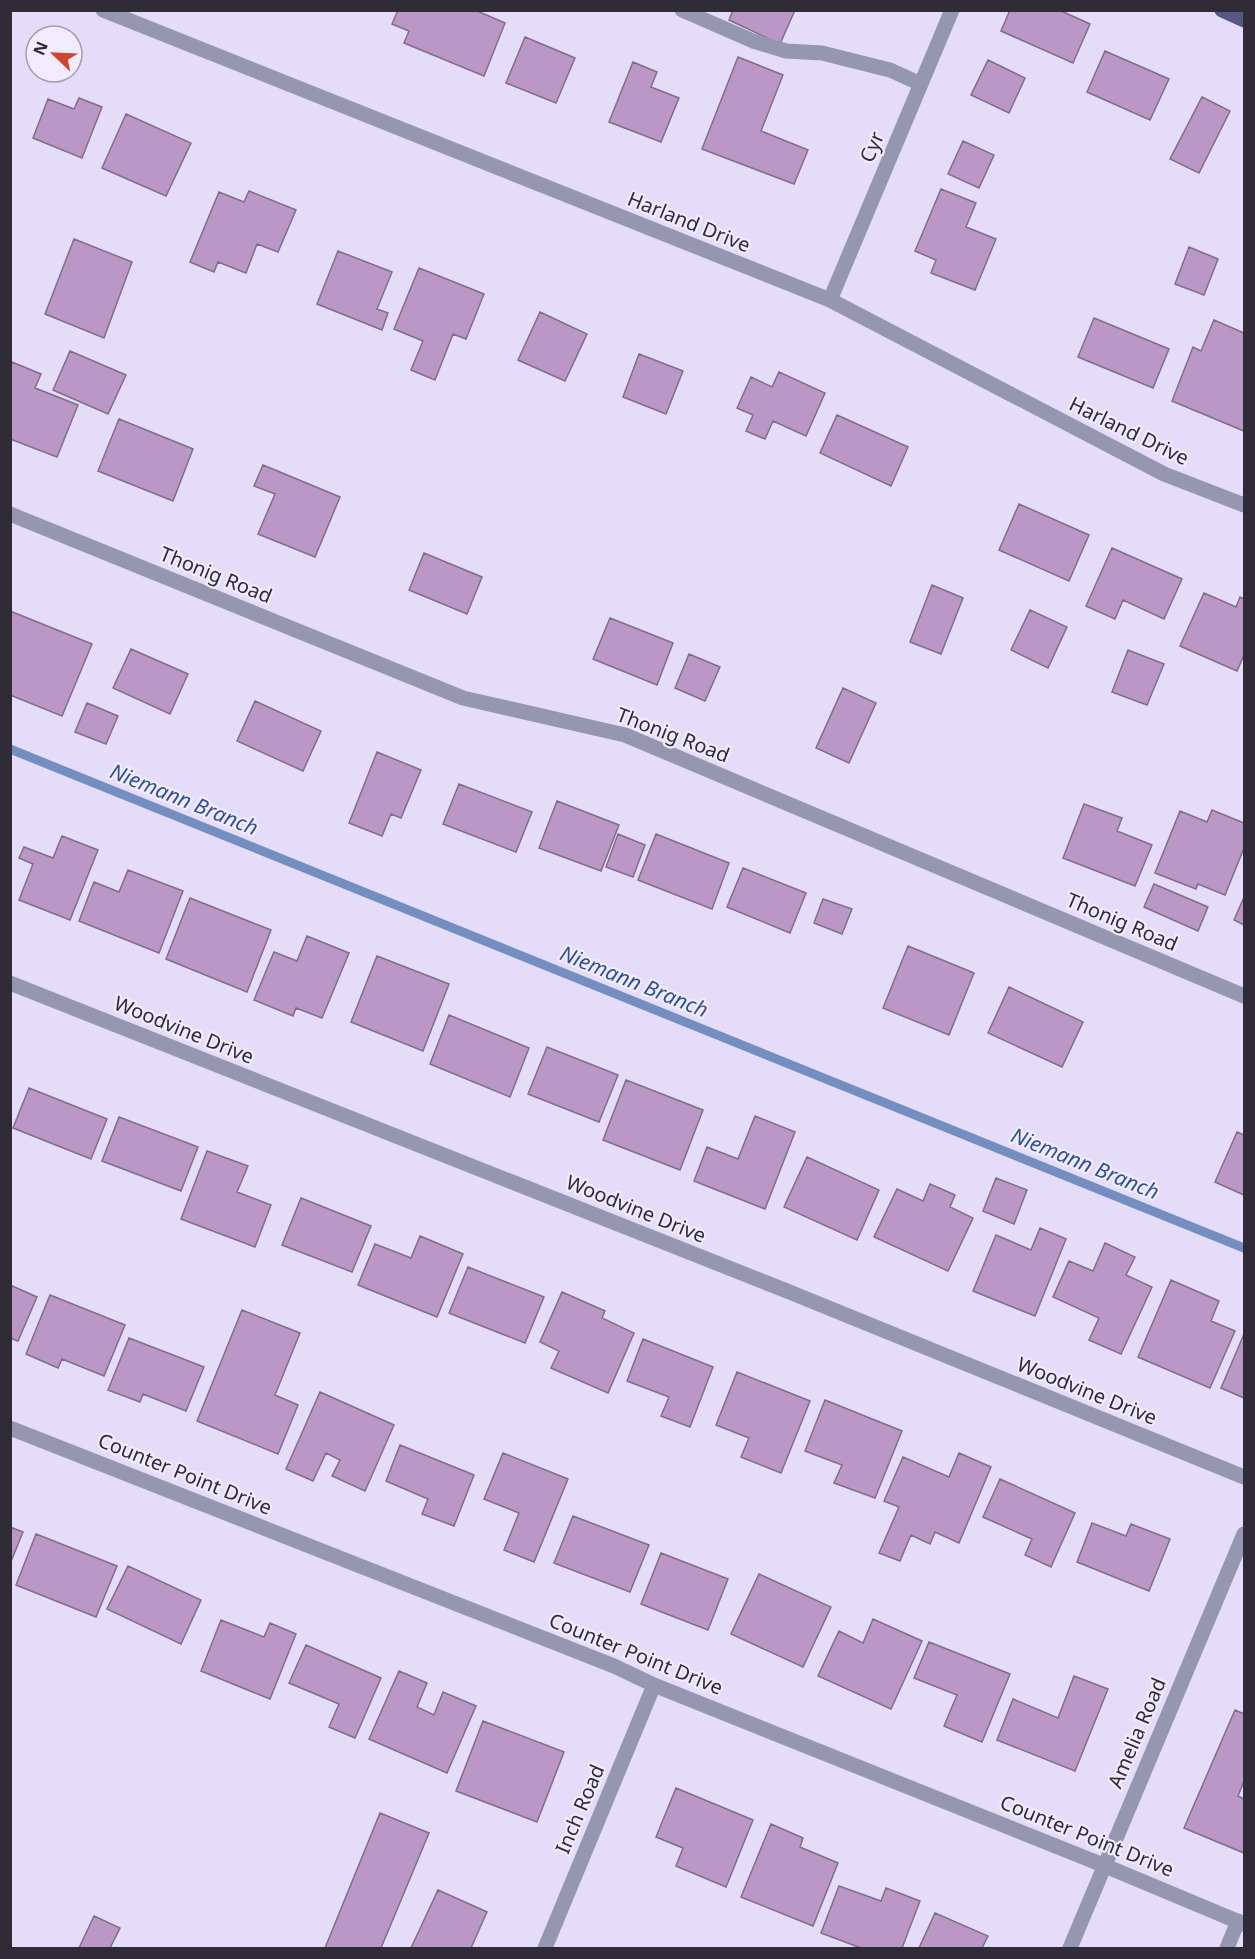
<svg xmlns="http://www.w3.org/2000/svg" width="1255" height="1959" viewBox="0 0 1255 1959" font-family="'Noto Sans',sans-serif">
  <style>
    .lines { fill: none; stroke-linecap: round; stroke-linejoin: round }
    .stream { stroke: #738ebf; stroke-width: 9 }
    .building { fill: #bb97c8; stroke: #806e86; stroke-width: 1.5 }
    .minor { stroke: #9497af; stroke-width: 15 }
    .major { stroke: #555883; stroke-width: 15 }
    .labels { text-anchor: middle; stroke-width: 4.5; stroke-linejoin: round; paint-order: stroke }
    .street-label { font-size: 20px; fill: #2f2b37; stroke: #f1ebfe }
    .water-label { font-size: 21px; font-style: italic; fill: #315291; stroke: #f1ebfe }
  </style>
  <rect width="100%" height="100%" fill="#e5dcfa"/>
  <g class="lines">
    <path class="stream" d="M10,749L1244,1248"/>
  </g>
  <path class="building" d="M398,10H475L505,23L484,76L404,43L409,31L392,24Z
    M733,10H795L780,44L729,20Z
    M1010,10H1059L1090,24L1073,63L1001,31Z
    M525,37L575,58L556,103L506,83Z
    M1105,51L1169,79L1150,120L1087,92Z
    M738,57L783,75L761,131L808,150L794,184L702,149Z
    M988,60L1025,78L1009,113L971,95Z
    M633,62L657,72L651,87L679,98L661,142L609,122Z
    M1202,97L1230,111L1199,173L1170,159Z
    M79,98L102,107L82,158L33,138L48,99L74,109Z
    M126,114L191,143L166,196L102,168Z
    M963,141L994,155L979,188L948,174Z
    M941,189L976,203L966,227L996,239L975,290L931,273L936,260L915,251Z
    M249,191L296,210L278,252L257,244L246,273L218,262L214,272L190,262L219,192L244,202Z
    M74,239L132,262L104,338L45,314Z
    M1189,247L1218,259L1204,295L1175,284Z
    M338,251L392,272L377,309L388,313L382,330L317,304Z
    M419,268L484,294L466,339L453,334L435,380L411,370L423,341L394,329Z
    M540,312L587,334L565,381L518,360Z
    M1094,318L1169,349L1153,388L1078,357Z
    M1214,320L1244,333V431L1172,401L1193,347L1201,351Z
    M70,351L126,375L108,414L53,390Z
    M639,354L683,371L666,414L623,397Z
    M12,362L41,374L35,388L78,405L57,457L10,439V367Z
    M779,372L825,393L806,436L773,421L765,439L746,431L753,415L737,408L751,377L772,387Z
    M837,415L908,447L891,486L820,453Z
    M119,419L193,449L173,501L98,471Z
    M263,465L340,497L315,557L258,534L275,494L254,486Z
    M1019,504L1089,535L1069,581L999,550Z
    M1112,548L1182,579L1164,619L1123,600L1115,619L1086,606Z
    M424,553L482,577L467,614L409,590Z
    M932,585L963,598L941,654L910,642Z
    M1204,593L1236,607L1240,597L1244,599V655L1237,671L1180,646Z
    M1030,610L1067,627L1048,668L1011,650Z
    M10,611L92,644L62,716L10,695Z
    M610,618L673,643L657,685L593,659Z
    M131,649L188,674L170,714L113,688Z
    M1128,650L1164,664L1147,705L1112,692Z
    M689,654L720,667L705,701L675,688Z
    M843,688L876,703L849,763L816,748Z
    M255,701L321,731L303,771L237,741Z
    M87,703L118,716L106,744L75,732Z
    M377,752L421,770L401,818L391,814L382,836L349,823Z
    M459,784L532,812L516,852L443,824Z
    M557,801L619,825L601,871L539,848Z
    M1084,804L1122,818L1117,831L1152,845L1135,886L1063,858Z
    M1212,810L1244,823V848L1225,895L1198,884L1196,889L1155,873L1180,811L1207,822Z
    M618,834L645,845L633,877L606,867Z
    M656,834L729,863L712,909L638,880Z
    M62,836L98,850L70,920L19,900L33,864L19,858L24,847L53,858Z
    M743,868L806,893L790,933L727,907Z
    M128,870L183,891L159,953L79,921L94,882L119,892Z
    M1154,884L1208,907L1198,931L1144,907Z
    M1244,897V925L1234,920Z
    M190,898L271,930L247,992L166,959Z
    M823,899L852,909L842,934L814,923Z
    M307,936L349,953L322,1018L296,1008L293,1016L254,1000L274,952L297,961Z
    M908,946L974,973L949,1035L883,1008Z
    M377,956L449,984L423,1051L351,1022Z
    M1009,987L1083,1022L1062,1067L988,1033Z
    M449,1015L529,1048L510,1097L430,1064Z
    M547,1047L618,1075L599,1122L528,1094Z
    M626,1080L703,1110L680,1170L603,1140Z
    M29,1088L107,1119L91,1159L13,1128Z
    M755,1116L795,1132L765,1209L694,1181L707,1147L738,1159Z
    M119,1117L198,1147L181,1191L102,1161Z
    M1237,1132L1244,1135V1195L1215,1182Z
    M207,1151L248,1166L237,1192L271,1205L255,1247L181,1219Z
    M807,1157L879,1190L857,1240L784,1207Z
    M996,1178L1027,1190L1014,1224L983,1211Z
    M930,1184L955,1195L950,1207L973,1218L948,1271L874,1237L897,1189L923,1201Z
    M301,1198L371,1226L352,1272L282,1245Z
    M1040,1228L1066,1239L1035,1316L973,1291L996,1235L1031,1250Z
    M420,1236L463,1254L437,1317L358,1285L375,1244L411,1258Z
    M1105,1243L1135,1257L1126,1275L1152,1287L1121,1354L1089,1340L1099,1318L1053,1297L1069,1261L1093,1271Z
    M468,1267L544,1297L525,1343L449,1313Z
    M1171,1280L1219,1301L1211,1321L1235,1331L1210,1388L1138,1357Z
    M10,1285L37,1297L18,1341L10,1338Z
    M562,1292L605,1311L602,1318L634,1333L608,1393L551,1368L559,1351L540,1342Z
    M50,1295L125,1325L104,1376L62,1359L58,1368L26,1354Z
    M242,1310L300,1333L275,1395L298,1405L278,1454L197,1421Z
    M1244,1334V1398L1221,1388Z
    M129,1338L204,1367L186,1411L143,1394L140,1402L108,1390Z
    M643,1339L713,1367L690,1427L661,1416L669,1397L627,1381Z
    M737,1372L810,1401L781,1473L741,1457L749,1438L716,1425Z
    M320,1392L394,1425L365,1491L332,1476L340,1460L326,1453L313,1481L286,1469Z
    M825,1400L902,1431L875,1498L834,1483L842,1465L805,1451Z
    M400,1445L474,1475L454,1526L422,1514L428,1499L386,1481Z
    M503,1453L568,1479L534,1562L504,1550L519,1513L484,1499Z
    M959,1453L991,1467L959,1543L935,1532L930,1544L911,1535L900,1561L879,1553L899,1507L884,1501L903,1457L949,1477Z
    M1000,1479L1075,1513L1051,1567L1025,1555L1032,1539L983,1517Z
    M573,1516L649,1545L630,1592L554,1563Z
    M1092,1523L1126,1536L1131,1524L1170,1539L1149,1591L1077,1562Z
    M10,1527L23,1532L10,1564Z
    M36,1534L117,1566L96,1617L16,1585Z
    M661,1553L728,1579L708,1630L641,1604Z
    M128,1566L201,1600L181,1644L107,1609Z
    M759,1574L831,1607L803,1667L731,1634Z
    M873,1619L922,1641L891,1709L818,1676L839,1631L863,1643Z
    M221,1620L264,1637L270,1623L296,1634L270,1699L201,1671Z
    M929,1642L1010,1674L982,1742L944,1726L957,1695L914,1678Z
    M306,1645L381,1678L355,1738L329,1727L339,1704L289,1683Z
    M399,1671L427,1683L417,1707L434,1715L443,1692L476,1706L447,1773L369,1739Z
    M1074,1676L1108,1689L1075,1771L997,1740L1013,1699L1058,1718Z
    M1235,1710L1244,1714V1781L1238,1796L1244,1799V1853L1184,1828Z
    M483,1721L564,1752L537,1822L456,1791Z
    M676,1788L753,1820L726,1887L676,1866L683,1848L656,1837Z
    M380,1813L429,1833L381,1948H325Z
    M771,1824L803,1838L800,1847L838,1863L813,1926L741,1897Z
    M839,1886L881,1901L886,1888L920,1901L902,1948H861L821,1933Z
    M438,1890L487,1912L471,1948H411Z
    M935,1913L988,1936L982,1948H919Z
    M94,1916L120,1928L110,1948H79Z"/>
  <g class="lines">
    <path class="minor" d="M103,10L830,300L1164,474L1244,505
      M682,10L753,41L786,51L822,53L890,70L921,84
      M830,300L952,10
      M10,514L463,698L625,735L1244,996
      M10,983L787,1291L1244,1477
      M10,1428L614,1666L654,1685L1103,1865L1244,1924
      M545,1948L654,1685
      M1070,1948L1244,1534
      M1227,1948L1238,1921"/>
    <path class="major" d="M1222,10L1244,20"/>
  </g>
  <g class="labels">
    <g class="street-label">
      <text transform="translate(872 147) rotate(-67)" y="7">Cyr</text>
      <text transform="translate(689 222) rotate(22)" y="7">Harland Drive</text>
      <text transform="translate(1129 431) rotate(26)" y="7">Harland Drive</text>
      <text transform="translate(216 575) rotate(22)" y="7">Thonig Road</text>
      <text transform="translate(673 735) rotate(21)" y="7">Thonig Road</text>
      <text transform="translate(1122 922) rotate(23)" y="7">Thonig Road</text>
      <text transform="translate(184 1030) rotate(22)" y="7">Woodvine Drive</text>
      <text transform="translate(636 1209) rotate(22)" y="7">Woodvine Drive</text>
      <text transform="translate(1087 1391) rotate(22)" y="7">Woodvine Drive</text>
      <text transform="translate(185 1474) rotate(22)" y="7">Counter Point Drive</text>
      <text transform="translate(636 1654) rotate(22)" y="7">Counter Point Drive</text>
      <text transform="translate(1137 1733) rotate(-67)" y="7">Amelia Road</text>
      <text transform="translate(580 1809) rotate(-67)" y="7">Inch Road</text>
      <text transform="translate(1087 1836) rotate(22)" y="7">Counter Point Drive</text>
    </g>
    <g class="water-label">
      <text transform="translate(184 800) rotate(22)" y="7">Niemann Branch</text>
      <text transform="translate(634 982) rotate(22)" y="7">Niemann Branch</text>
      <text transform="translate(1085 1164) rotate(22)" y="7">Niemann Branch</text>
    </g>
  </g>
  <rect width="1255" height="1959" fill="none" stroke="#2f2b37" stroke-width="24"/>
  <g transform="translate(54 54) rotate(293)"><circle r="28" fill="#f1ebfe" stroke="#a39eae" stroke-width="1.5"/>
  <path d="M0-4.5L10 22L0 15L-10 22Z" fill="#cf432f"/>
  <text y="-9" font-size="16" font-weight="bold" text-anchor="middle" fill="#2f2b37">N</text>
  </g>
</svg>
